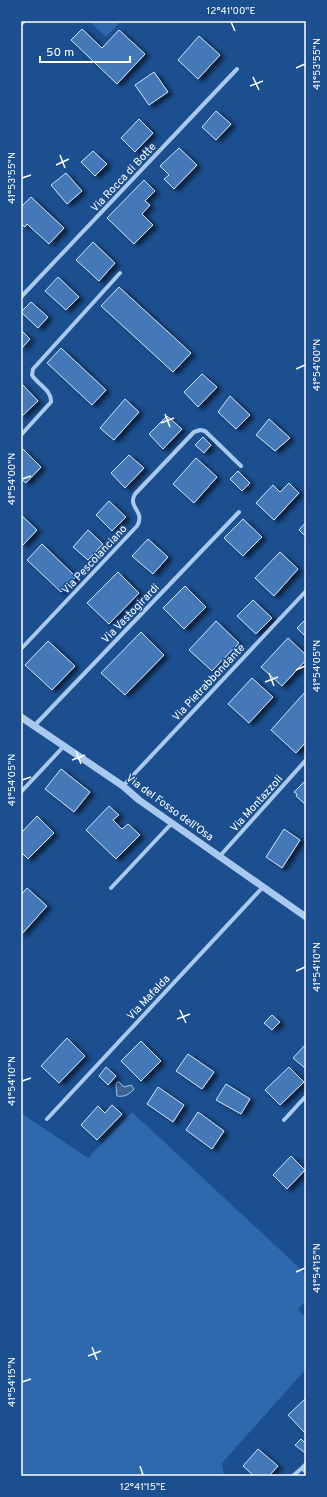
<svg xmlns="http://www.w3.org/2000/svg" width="327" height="1497" viewBox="0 0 327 1497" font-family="Overpass,sans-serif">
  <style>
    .green { fill: #2e69ad }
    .water { fill: #3c6290; stroke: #9cc4f0 }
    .building { fill: #4478b7; stroke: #cfe3fa; filter: url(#shadow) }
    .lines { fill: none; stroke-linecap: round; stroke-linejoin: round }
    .minor { stroke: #a9c9ee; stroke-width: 4 }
    .tertiary { stroke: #a9c9ee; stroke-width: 7 }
    .ticks { fill: none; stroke: #fff; stroke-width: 1.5 }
    .labels { text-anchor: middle; stroke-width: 3; stroke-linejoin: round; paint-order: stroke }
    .street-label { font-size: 11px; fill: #fff; stroke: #1b4f8f }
    .neatline { fill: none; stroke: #fff; stroke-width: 1.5 }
    .ticks-label { font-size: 10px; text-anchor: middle; fill: #fff }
  </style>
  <defs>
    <filter id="shadow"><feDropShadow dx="4.5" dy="2.5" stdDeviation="2" flood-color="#0009"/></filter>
  </defs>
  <rect width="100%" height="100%" fill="#1b4f8f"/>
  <path class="green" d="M89,21H121L106,37Z
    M132,1112L306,1274V1301L298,1309L306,1319V1369L222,1463L224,1476H21V1113L88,1158Z"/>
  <path class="water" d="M117,1082H119L124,1087L131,1085L134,1089C129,1095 124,1097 117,1096L116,1085Z"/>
  <path class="building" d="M82,29L102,48L119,30L145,54L117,84L71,40Z
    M199,36L220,55L198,79L178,60Z
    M154,72L168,92L149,105L135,85Z
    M216,111L231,124L216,140L202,127Z
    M139,119L153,133L135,152L121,138Z
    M179,148L197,165L174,189L164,179L169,175L160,166Z
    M93,151L107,164L95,176L81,162Z
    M66,173L82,191L67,204L51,185Z
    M144,180L155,191L145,201L150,205L142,214L153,225L134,244L107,218Z
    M31,197L64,228L49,244L27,224L25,227L21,224V207Z
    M93,242L115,263L99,281L76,260Z
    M58,277L79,297L66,310L45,291Z
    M119,287L191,353L173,372L101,306Z
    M31,302L48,317L38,328L21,312Z
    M21,330L30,339L21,349Z
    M61,348L106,390L92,405L47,363Z
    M202,374L217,387L198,407L184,392Z
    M21,383L38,401L21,417Z
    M230,396L250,415L236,429L218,412Z
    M125,399L139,412L114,440L100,428Z
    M167,416L182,429L163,449L149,434Z
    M269,419L290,438L275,451L256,435Z
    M203,437L211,445L204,453L195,445Z
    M23,449L41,467L26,483L21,479V451Z
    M129,455L144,468L125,488L111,473Z
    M196,458L217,477L194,503L173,484Z
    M238,471L250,483L242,491L230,479Z
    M289,483L299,493L274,520L256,503L273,485L280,492Z
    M109,501L126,517L112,531L96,515Z
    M21,515L37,530L23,545L21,544Z
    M243,519L262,537L243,556L224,538Z
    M306,522V537L299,530Z
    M88,530L103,544L88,560L73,547Z
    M148,539L168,557L153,574L132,556Z
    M42,544L76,577L61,592L27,560Z
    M280,552L298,569L274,596L255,578Z
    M118,572L139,593L109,624L87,603Z
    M185,586L206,607L184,629L163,608Z
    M253,600L272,618L256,634L237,616Z
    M306,619V637L297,628Z
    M216,621L239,643L212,671L189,650Z
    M141,632L164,655L125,695L101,673Z
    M288,638L306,655V660L282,686L261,667Z
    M48,641L75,666L52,690L25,665Z
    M252,678L273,697L249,723L228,704Z
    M306,691V742L296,753L271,730Z
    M61,769L90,792L74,812L45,789Z
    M304,782L306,784V805L296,796L297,794L294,792Z
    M109,806L119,815L113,820L122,829L128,824L140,835L116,859L86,830Z
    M37,816L54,833L28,859L21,852V833Z
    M284,829L300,840L282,868L266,857Z
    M27,888L47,906L21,935V895Z
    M272,1015L280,1022L272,1030L264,1023Z
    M67,1038L85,1056L59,1083L41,1066Z
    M141,1041L161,1061L141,1081L121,1061Z
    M306,1044V1069L293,1058Z
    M188,1054L214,1072L202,1089L176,1071Z
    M106,1067L116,1076L108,1085L99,1076Z
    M289,1067L304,1082L280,1105L265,1090Z
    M226,1084L250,1099L241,1114L216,1100Z
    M158,1087L184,1105L173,1122L147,1104Z
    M112,1105L122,1114L97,1140L81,1125L98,1106L105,1113Z
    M198,1112L224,1131L212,1149L186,1130Z
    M291,1156L305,1170L287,1189L273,1175Z
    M306,1398V1432L305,1433L288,1415Z
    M301,1439L306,1444V1454L295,1445Z
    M258,1449L278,1466L269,1476H254L243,1466Z"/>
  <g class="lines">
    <path class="minor" d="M21,24L24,21
      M21,297L237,69
      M21,435L51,402C52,390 37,384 32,375L33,369L120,273
      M21,649L137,526C146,511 127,508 135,494L194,432L200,430L205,431L241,466
      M34,726L239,512
      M123,786L306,591
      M21,792L64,746
      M219,857L306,760
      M111,888L172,823
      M47,1119L263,887
      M284,1120L306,1096
      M306,1464L302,1468L306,1472
      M293,1476L302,1468"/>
    <path class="tertiary" d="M21,717L123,786L139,800L306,917"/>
  </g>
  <path class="ticks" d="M231,22L235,31M296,68L305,64M253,77L259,90M250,86L263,81M60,155L65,168M56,165L69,159M22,178L31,175M296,369L305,365M165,414L170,427M161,423L174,418M22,479L31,476M296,670L305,666M269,673L274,686M265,682L278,677M76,751L81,764M72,760L85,755M22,780L31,777M296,971L305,967M180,1010L186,1023M177,1019L190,1014M22,1081L31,1078M296,1272L305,1268M92,1347L97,1360M88,1356L101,1351M22,1382L31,1379M140,1466L143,1475"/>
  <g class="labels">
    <g class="street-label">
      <text transform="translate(123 177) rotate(-47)" y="4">Via Rocca di Botte</text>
      <text transform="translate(94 559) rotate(-47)" y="4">Via Pescolanciano</text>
      <text transform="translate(130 613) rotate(-46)" y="4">Via Vastogirardi</text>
      <text transform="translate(208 682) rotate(-47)" y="4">Via Pietrabbondante</text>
      <text transform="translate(256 803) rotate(-48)" y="4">Via Montazzoli</text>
      <text transform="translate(170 807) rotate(36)" y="4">Via del Fosso dell'Osa</text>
      <text transform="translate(148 997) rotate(-47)" y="4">Via Mafalda</text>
    </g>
  </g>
  <rect width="327" height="1497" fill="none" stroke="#1b4f8f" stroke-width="44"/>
  <path d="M40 56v6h90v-6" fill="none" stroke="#ffffff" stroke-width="2"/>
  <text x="46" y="56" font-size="12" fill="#ffffff" stroke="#1b4f8f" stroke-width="3" paint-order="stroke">50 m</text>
  <rect x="22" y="22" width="283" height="1453" class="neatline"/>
  <g class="ticks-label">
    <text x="231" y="14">12°41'00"E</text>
    <text transform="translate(316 64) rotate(-90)" y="4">41°53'55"N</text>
    <text transform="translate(11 178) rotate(-90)" y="4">41°53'55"N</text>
    <text transform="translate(316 365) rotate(-90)" y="4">41°54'00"N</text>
    <text transform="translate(11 479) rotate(-90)" y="4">41°54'00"N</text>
    <text transform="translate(316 666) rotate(-90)" y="4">41°54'05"N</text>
    <text transform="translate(11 780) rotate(-90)" y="4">41°54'05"N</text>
    <text transform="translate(316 967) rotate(-90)" y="4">41°54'10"N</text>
    <text transform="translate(11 1081) rotate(-90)" y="4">41°54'10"N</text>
    <text transform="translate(316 1268) rotate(-90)" y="4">41°54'15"N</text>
    <text transform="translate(11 1382) rotate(-90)" y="4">41°54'15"N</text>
    <text x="143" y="1490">12°41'15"E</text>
  </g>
</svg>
